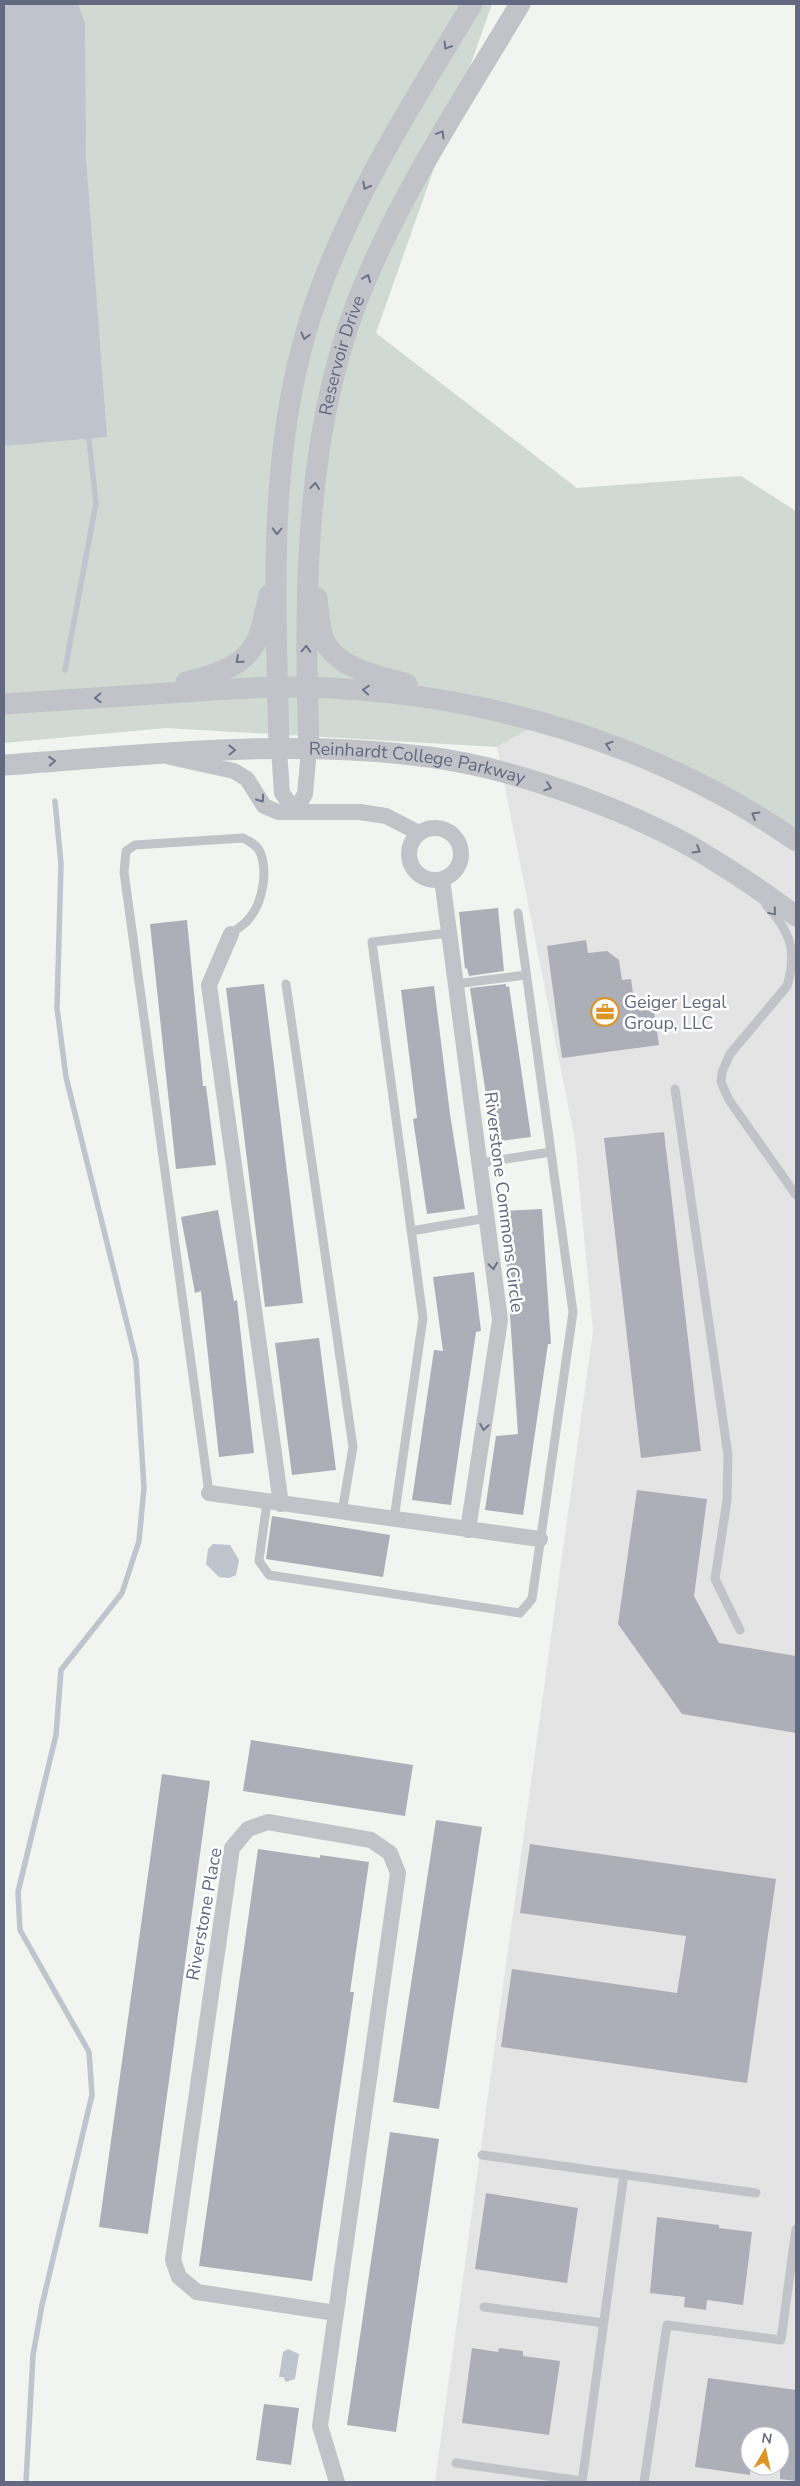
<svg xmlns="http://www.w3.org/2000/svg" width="800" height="2486" viewBox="0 0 800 2486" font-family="'Nunito Sans',sans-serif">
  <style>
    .built { fill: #e3e4e3; fill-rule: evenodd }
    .green { fill: #d1dad2 }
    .water { fill: #bfc4cd }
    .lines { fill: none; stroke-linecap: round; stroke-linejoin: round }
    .stream { stroke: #bfc4cd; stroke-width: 5.5 }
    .building { fill: #acafb7 }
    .service { stroke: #c1c3c8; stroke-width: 9 }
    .minor { stroke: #c1c3c8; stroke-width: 16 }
    .tertiary { stroke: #c1c3c8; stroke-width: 21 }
    .oneway { stroke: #6c7287 }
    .labels { text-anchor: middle; stroke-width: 5; stroke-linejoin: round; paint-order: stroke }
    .street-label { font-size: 18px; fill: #636980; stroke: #fff }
    .poi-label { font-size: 18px; fill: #636980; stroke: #fff; text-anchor: start }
  </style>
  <rect width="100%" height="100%" fill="#f2f4ef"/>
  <path class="built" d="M543,721L687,775L796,847V2482H435L593,1331L575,1140L497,747ZM750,2436H780V2466H750Z"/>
  <path class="green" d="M4,4H492L376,333L577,488L741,476L796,511V847L687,775L543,721L497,747L166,728L4,743Z"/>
  <path class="water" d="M4,4H78L85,23L86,158L107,437L4,446Z
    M213,1544L230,1545L239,1560L236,1575L229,1578L219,1577L206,1564L208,1549Z
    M288,2349L299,2354L295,2379L286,2382L283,2377H279L283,2352Z"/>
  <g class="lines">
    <path class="stream" d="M65,670L96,503L88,431
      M26,2482L33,2355L42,2305L92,2095L89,2052L20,1930L18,1892L56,1735L61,1670L122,1593L139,1541L144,1488L136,1360L66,1077L57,1008L61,864L55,801"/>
  </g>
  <path class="building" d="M498,908L504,971L469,976L467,968L465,969L459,912Z
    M187,920L203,1086H206L216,1165L176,1169L150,924Z
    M586,940L588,953L607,951L619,960L622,980L631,979L634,1000L652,997L659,1045L562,1058L547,946Z
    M264,984L303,1303L265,1307L226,988Z
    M506,984V987L509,986L531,1137L493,1142L470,988Z
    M434,986L450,1114L465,1209L427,1214L413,1119L417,1118L401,990Z
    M664,1132L701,1451L641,1458L604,1138Z
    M542,1209L551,1344H548L523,1515L485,1510L496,1436L518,1434L503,1211Z
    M218,1210L234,1301L237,1300L254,1453L219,1457L201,1291L195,1293L181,1217Z
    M474,1272L481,1331L476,1332L451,1505L412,1500L434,1350L443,1351L433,1277Z
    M319,1338L336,1470L292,1475L275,1343Z
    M637,1490L707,1499L694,1596L719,1643L796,1656V1733L682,1714L618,1624Z
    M272,1516L390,1535L383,1577L266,1559Z
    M251,1740L413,1765L405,1816L243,1791Z
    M162,1774L210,1781L148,2234L99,2227Z
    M436,1820L482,1827L439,2109L393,2102Z
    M530,1844L776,1879L747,2083L501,2047L512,1969L677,1993L686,1936L520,1913Z
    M258,1849L320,1858V1855L369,1862L350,1992H354L312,2281L199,2266Z
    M390,2132L439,2139L396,2432L347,2425Z
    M486,2193L578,2208L567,2283L475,2269Z
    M657,2217L719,2225V2228L752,2232L743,2305L707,2300L706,2310L684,2307L685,2297L650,2293Z
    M472,2348L498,2352L499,2348L523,2351V2356L560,2361L549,2435L462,2423Z
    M708,2378L796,2390V2481L780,2479V2436H750V2475L695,2467Z
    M264,2404L299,2408L291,2465L256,2460Z"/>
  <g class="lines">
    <path class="service" d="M766,905C790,931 798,951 787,986L730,1054L722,1072L721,1082L729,1100L796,1195
      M286,984L353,1447L342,1512
      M455,984L526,975
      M675,1089L728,1455L727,1500L715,1579L740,1630
      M480,1163L551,1152
      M411,1231L487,1218
      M209,1493L124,872L126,851L135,845L243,838C249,841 257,845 260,852C268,871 263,900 251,916C247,923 238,928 231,934
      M267,1502L259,1561L269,1575L520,1613L532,1599L573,1312L518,913
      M394,1519L423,1318L372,942L449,933
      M482,2155L756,2193
      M484,2307L604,2323
      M456,2463L582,2481
      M582,2482L624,2174
      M644,2482L667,2325L781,2340L796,2229"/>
    <path class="minor" d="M279,749L282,793L295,811L305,794L309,750
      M170,757L234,771L247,779L264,806L278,812H360L386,816L419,833
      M409 854a26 26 0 1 1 52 0a26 26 0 1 1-52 0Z
      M442,879L500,1320L468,1530
      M231,934L209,985L281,1504
      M209,1493L540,1539
      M336,2313L197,2292L179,2277L173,2260L232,1848L248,1829L268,1822L371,1840L390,1853L398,1873L320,2426L337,2482"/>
    <g class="tertiary">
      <path d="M317,598C319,612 319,632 326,644C342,670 380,676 407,684"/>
      <path d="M186,682C213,675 244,668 257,640C263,627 265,609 269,595"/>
      <path d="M4,704C59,700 114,697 169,693C214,690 260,686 305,687C477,691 654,742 796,841"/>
      <path d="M279,749C276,598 265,443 317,298C354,193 415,99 472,4"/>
      <path id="s1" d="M309,750C304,592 303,422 368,275C409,180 467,93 520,4"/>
      <path id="s2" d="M4,765C144,755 288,738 429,757C509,767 621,807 692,847C728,868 762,891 796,916"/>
    </g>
  </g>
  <defs><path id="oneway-chevron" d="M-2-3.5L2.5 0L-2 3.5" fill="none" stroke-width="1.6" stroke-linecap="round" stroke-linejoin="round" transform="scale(1.25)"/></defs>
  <g class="oneway">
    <use href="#oneway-chevron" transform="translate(447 46) rotate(121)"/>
    <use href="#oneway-chevron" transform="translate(441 134) rotate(-59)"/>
    <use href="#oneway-chevron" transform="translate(366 186) rotate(118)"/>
    <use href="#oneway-chevron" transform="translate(367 278) rotate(-68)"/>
    <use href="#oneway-chevron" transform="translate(305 336) rotate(105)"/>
    <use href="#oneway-chevron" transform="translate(315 486) rotate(-84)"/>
    <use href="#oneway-chevron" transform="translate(277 531) rotate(91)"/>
    <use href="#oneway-chevron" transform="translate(306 649) rotate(-88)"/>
    <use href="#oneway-chevron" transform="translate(239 660) rotate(139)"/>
    <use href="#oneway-chevron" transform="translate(366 690) rotate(-176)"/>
    <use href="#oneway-chevron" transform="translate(98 698) rotate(177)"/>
    <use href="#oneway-chevron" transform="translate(609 745) rotate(-161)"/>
    <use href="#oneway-chevron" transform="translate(232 750) rotate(-1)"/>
    <use href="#oneway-chevron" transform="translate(52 761) rotate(-4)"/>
    <use href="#oneway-chevron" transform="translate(548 787) rotate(19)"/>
    <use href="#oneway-chevron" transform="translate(261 799) rotate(54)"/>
    <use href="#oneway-chevron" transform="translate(755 815) rotate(-149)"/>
    <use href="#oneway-chevron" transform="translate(697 850) rotate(31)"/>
    <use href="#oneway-chevron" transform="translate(773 912) rotate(50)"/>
    <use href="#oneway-chevron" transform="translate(493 1266) rotate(82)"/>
    <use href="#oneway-chevron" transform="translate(484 1427) rotate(99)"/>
  </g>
  <defs>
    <symbol id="office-ring" viewBox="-11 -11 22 22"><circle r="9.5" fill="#fff" stroke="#dd9426" stroke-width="1.5"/><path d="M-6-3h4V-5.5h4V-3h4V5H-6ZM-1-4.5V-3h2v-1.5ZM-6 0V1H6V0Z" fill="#dd9426"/></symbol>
  </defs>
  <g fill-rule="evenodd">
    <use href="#office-ring" x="589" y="996" width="32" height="32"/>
  </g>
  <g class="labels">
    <g class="street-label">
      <text dy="6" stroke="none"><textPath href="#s1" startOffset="398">Reservoir Drive</textPath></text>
      <text dy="6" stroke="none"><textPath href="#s2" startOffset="415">Reinhardt College Parkway</textPath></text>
      <text transform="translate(504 1202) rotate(83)" y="6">Riverstone Commons Circle</text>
      <text transform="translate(204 1914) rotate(-80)" y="6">Riverstone Place</text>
    </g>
    <g class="poi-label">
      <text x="624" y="1008">Geiger Legal<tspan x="624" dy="21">Group, LLC</tspan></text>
    </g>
  </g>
  <rect width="800" height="2486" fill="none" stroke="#636980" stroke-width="10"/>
  <g transform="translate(765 2451) rotate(9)"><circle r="24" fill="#ffffff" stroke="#c1c3cc"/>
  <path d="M0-4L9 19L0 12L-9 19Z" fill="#dd9426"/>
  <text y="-8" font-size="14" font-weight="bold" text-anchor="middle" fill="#636980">N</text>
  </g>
</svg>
